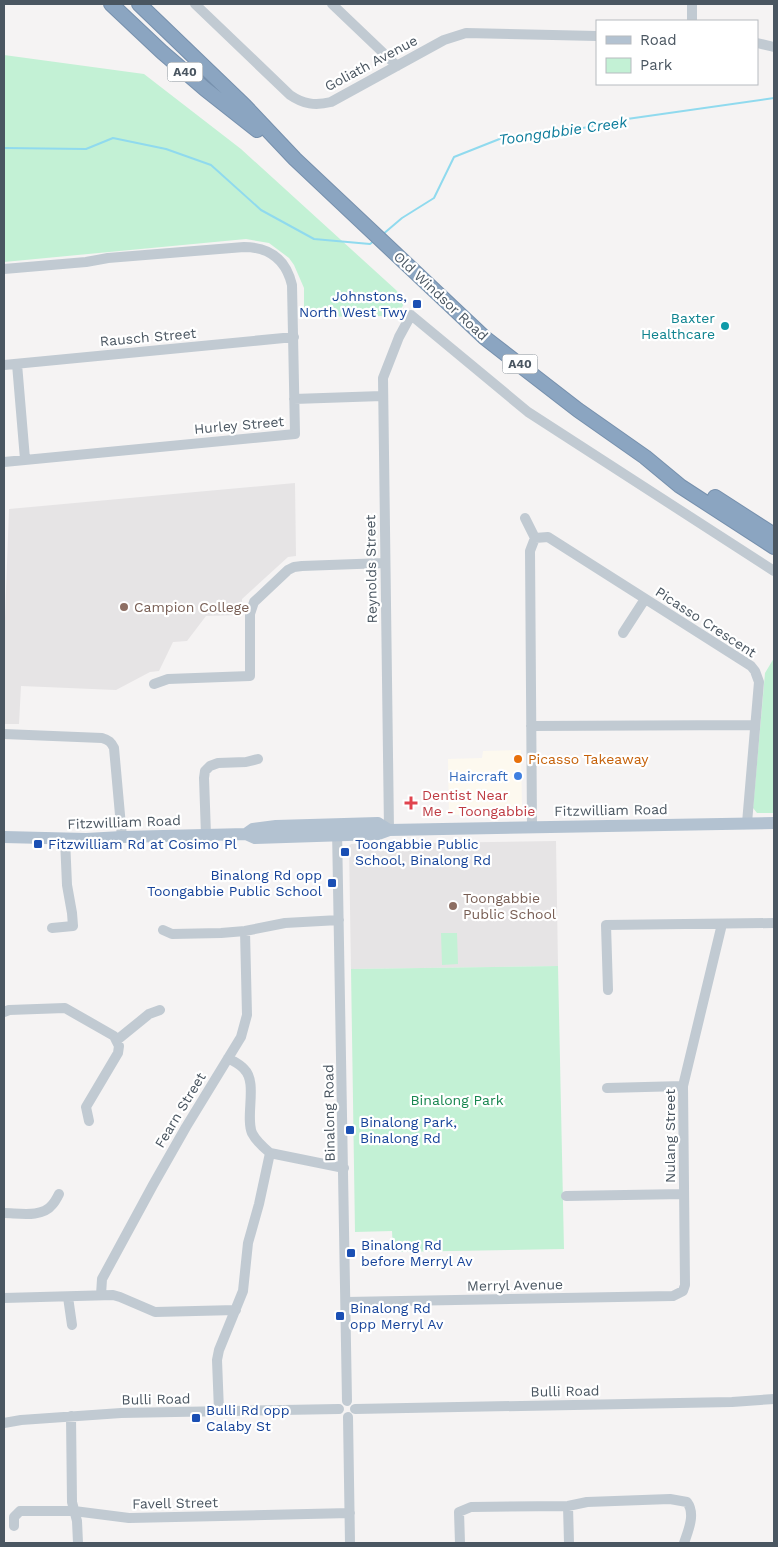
<svg xmlns="http://www.w3.org/2000/svg" width="778" height="1547" viewBox="0 0 778 1547" font-family="'Work Sans',sans-serif">
  <style>
    .commercial { fill: #fdf9ef }
    .education { fill: #e6e4e5 }
    .green { fill: #c3f1d5 }
    .lines { fill: none; stroke-linecap: round; stroke-linejoin: round }
    .stream { stroke: #90daee; stroke-width: 2 }
    .highway-casing { stroke: #7690ad; stroke-width: 16 }
    .minor { stroke: #c1cad2; stroke-width: 10 }
    .major { stroke: #b3c2d1; stroke-width: 12 }
    .highway { stroke: #8ba5c1; stroke-width: 14 }
    .transit-dot { fill: #1a4fb4; stroke: #fff; stroke-width: 2 }
    .culture-dot { fill: #0f9aa8; stroke: #fff; stroke-width: 2 }
    .education-dot { fill: #8d6e63; stroke: #fff; stroke-width: 2 }
    .food-dot { fill: #e8710a; stroke: #fff; stroke-width: 2 }
    .shop-dot { fill: #3f7fe0; stroke: #fff; stroke-width: 2 }
    .health-dot { fill: #e0444e; stroke: #fff; stroke-width: 2 }
    .labels { text-anchor: middle; stroke-width: 4.5; stroke-linejoin: round; paint-order: stroke }
    .shield { fill: #fff; stroke: #808990; stroke-width: 1 }
    .shield-label { font-size: 12px; font-weight: bold; fill: #4a5661 }
    .street-label { font-size: 14px; fill: #4a5661; stroke: #fff }
    .transit-label { font-size: 14px; fill: #164399; stroke: #fff; text-anchor: start }
    .culture-label { font-size: 14px; fill: #0d838f; stroke: #fff; text-anchor: end }
    .education-label { font-size: 14px; fill: #785e54; stroke: #fff; text-anchor: start }
    .food-label { font-size: 14px; fill: #c56008; stroke: #fff; text-anchor: start }
    .shop-label { font-size: 14px; fill: #366cbe; stroke: #fff; text-anchor: end }
    .health-label { font-size: 14px; fill: #be3a42; stroke: #fff; text-anchor: start }
    .park-label { font-size: 14px; fill: #17864f; stroke: #fff }
    .water-label { font-size: 15px; font-style: italic; fill: #0c7c9b; stroke: #fff }
  </style>
  <rect width="100%" height="100%" fill="#f5f3f3"/>
  <path class="commercial" d="M521,750L522,806L517,813L449,815L448,759L482,758L483,751Z"/>
  <path class="education" d="M295,483L296,556L288,557L242,599V615L206,616L187,641L173,642L159,671L150,672L116,690L21,686L19,724H4V645L9,509Z
    M556,841L558,966L351,969L349,846L351,844Z"/>
  <path class="green" d="M4,55L144,74L241,149L396,290L405,302L397,316L304,317V288L294,265L289,258L269,243L246,239L4,262Z
    M774,658V813H757L753,808L765,673Z
    M441,933H457L458,964L442,965Z
    M558,966L564,1249L393,1252L392,1231L355,1232L351,969Z"/>
  <g class="lines">
    <path class="stream" d="M4,148L86,149L113,138L166,149L211,165L261,210L314,239L370,244L374,241
      M382,235L402,218L434,198L454,157L502,138L560,133L620,120L774,98"/>
    <defs>
      <path id="highway" d="M111,4L162,52L205,89L257,130
        M139,4L244,105L295,159L485,338L578,410L645,457L680,486L774,547
        M715,497L774,535"/>
    </defs>
    <use href="#highway" class="highway-casing"/>
    <path class="minor" d="M195,4L290,95C303,104 315,106 331,102L444,40L466,33L597,36
      M332,4L397,66
      M692,21V4
      M757,43L774,47
      M4,269L86,262L108,258L244,247C270,247 286,260 292,285L295,434L4,462
      M17,364L25,459
      M4,365L294,337
      M294,399L382,396
      M525,518L535,538
      M623,633L645,599
      M154,684L168,679L250,676V614L254,602L288,570L294,567L302,566L384,563
      M531,726L755,725
      M4,734L102,738C109,740 111,742 114,748L122,837
      M532,827L530,551L535,538L548,537L751,666L755,671L759,682L747,823
      M337,829L347,1401
      M389,830L383,378L399,337L411,315L528,412L774,571
      M206,835L204,778L205,771L210,766L218,763L246,762L258,759
      M52,928L73,926L72,913L67,885L65,839
      M163,930L172,934L221,933L245,931L285,923L339,920
      M608,990L606,925L774,923
      M4,1012L9,1010L65,1008L114,1036L119,1046L118,1053L86,1107L89,1121
      M117,1040L149,1014L160,1010
      M228,1058C233,1061 240,1064 244,1069C258,1082 245,1116 252,1133C256,1141 264,1148 270,1153L344,1168
      M607,1088L683,1086
      M566,1196L684,1194
      M4,1213C18,1213 42,1218 52,1205C55,1202 57,1198 59,1194
      M101,1295L102,1279L153,1185L186,1127L241,1037L247,1015L245,931
      M68,1297L72,1325
      M4,1298L113,1295L120,1297L155,1312L236,1310
      M346,1302L673,1296L683,1291L685,1285L683,1086L722,924
      M355,1409L732,1402L774,1399
      M219,1411L217,1360L219,1350L243,1291L248,1243L259,1204L270,1153
      M71,1416L72,1502L77,1521L78,1543
      M348,1417L350,1543
      M4,1423L21,1420L121,1413L339,1409
      M568,1506L569,1543
      M14,1526V1517L20,1511H74L129,1518L350,1513
      M460,1543L459,1512L471,1507L568,1506L587,1502L670,1499L687,1502C696,1514 688,1531 684,1543"/>
    <path class="major" d="M246,834L253,829L276,826L378,823L389,830
      M4,837L86,839L122,837L246,834L255,838L378,834L389,830L774,823"/>
    <use href="#highway" class="highway"/>
  </g>
  <g class="transit-dot">
    <rect x="412" y="299" width="10" height="10" rx="2.5"/>
    <rect x="33" y="839" width="10" height="10" rx="2.5"/>
    <rect x="340" y="847" width="10" height="10" rx="2.5"/>
    <rect x="327" y="878" width="10" height="10" rx="2.5"/>
    <rect x="345" y="1125" width="10" height="10" rx="2.5"/>
    <rect x="346" y="1248" width="10" height="10" rx="2.5"/>
    <rect x="335" y="1311" width="10" height="10" rx="2.5"/>
    <rect x="191" y="1413" width="10" height="10" rx="2.5"/>
  </g>
  <circle class="culture-dot" cx="725" cy="326" r="5"/>
  <g class="education-dot">
    <circle cx="124" cy="607" r="5"/>
    <circle cx="453" cy="906" r="5"/>
  </g>
  <circle class="food-dot" cx="518" cy="759" r="5"/>
  <circle class="shop-dot" cx="518" cy="776" r="5"/>
  <path class="health-dot" d="M408.5 795.5h5v5h5v5h-5v5h-5v-5h-5v-5h5z"/>
  <g class="labels">
    <g class="shield">
      <rect x="167.5" y="62.5" width="35" height="19" rx="4"/>
      <rect x="502.5" y="354.5" width="35" height="19" rx="4"/>
    </g>
    <g class="shield-label">
      <text x="185" y="76">A40</text>
      <text x="520" y="368">A40</text>
    </g>
    <g class="street-label">
      <text transform="translate(371 63) rotate(-28)" y="5">Goliath Avenue</text>
      <text transform="translate(441 296) rotate(43)" y="5">Old Windsor Road</text>
      <text transform="translate(148 337) rotate(-5)" y="5">Rausch Street</text>
      <text transform="translate(239 425) rotate(-5)" y="5">Hurley Street</text>
      <text transform="translate(371 569) rotate(-91)" y="5">Reynolds Street</text>
      <text transform="translate(706 622) rotate(33)" y="5">Picasso Crescent</text>
      <text transform="translate(611 810) rotate(-1)" y="5">Fitzwilliam Road</text>
      <text transform="translate(124 822) rotate(-2)" y="5">Fitzwilliam Road</text>
      <text transform="translate(180 1110) rotate(-59)" y="5">Fearn Street</text>
      <text transform="translate(329 1113) rotate(-91)" y="5">Binalong Road</text>
      <text transform="translate(670 1136) rotate(-90)" y="5">Nulang Street</text>
      <text transform="translate(515 1285) rotate(-1)" y="5">Merryl Avenue</text>
      <text transform="translate(565 1391) rotate(-1)" y="5">Bulli Road</text>
      <text transform="translate(156 1399) rotate(-1)" y="5">Bulli Road</text>
      <text transform="translate(175 1503) rotate(-1)" y="5">Favell Street</text>
    </g>
    <g class="transit-label">
      <text x="407" y="301" text-anchor="end">Johnstons,<tspan x="407" dy="16">North West Twy</tspan></text>
      <text x="48" y="849">Fitzwilliam Rd at Cosimo Pl</text>
      <text x="355" y="849">Toongabbie Public<tspan x="355" dy="16">School, Binalong Rd</tspan></text>
      <text x="322" y="880" text-anchor="end">Binalong Rd opp<tspan x="322" dy="16">Toongabbie Public School</tspan></text>
      <text x="360" y="1127">Binalong Park,<tspan x="360" dy="16">Binalong Rd</tspan></text>
      <text x="361" y="1250">Binalong Rd<tspan x="361" dy="16">before Merryl Av</tspan></text>
      <text x="350" y="1313">Binalong Rd<tspan x="350" dy="16">opp Merryl Av</tspan></text>
      <text x="206" y="1415">Bulli Rd opp<tspan x="206" dy="16">Calaby St</tspan></text>
    </g>
    <g class="culture-label">
      <text x="715" y="323">Baxter<tspan x="715" dy="16">Healthcare</tspan></text>
    </g>
    <g class="education-label">
      <text x="134" y="612">Campion College</text>
      <text x="463" y="903">Toongabbie<tspan x="463" dy="16">Public School</tspan></text>
    </g>
    <g class="food-label">
      <text x="528" y="764">Picasso Takeaway</text>
    </g>
    <g class="shop-label">
      <text x="508" y="781">Haircraft</text>
    </g>
    <g class="health-label">
      <text x="422" y="800">Dentist Near<tspan x="422" dy="16">Me - Toongabbie</tspan></text>
    </g>
    <g class="park-label">
      <text x="457" y="1105">Binalong Park</text>
    </g>
    <g class="water-label">
      <text transform="translate(563 131) rotate(-8)" y="5">Toongabbie Creek</text>
    </g>
  </g>
  <rect width="778" height="1547" fill="none" stroke="#4a5661" stroke-width="10"/>
  <rect x="596" y="20" width="162" height="65" fill="#ffffff" stroke="#b7bbc0"/>
  <rect x="606" y="36" width="25" height="8" fill="#b3c2d1" stroke="#b7bbc0"/>
  <text x="640" y="45" font-size="15" fill="#4a5661">Road</text>
  <rect x="606" y="58" width="25" height="15" fill="#c3f1d5" stroke="#b7bbc0"/>
  <text x="640" y="70" font-size="15" fill="#4a5661">Park</text>
</svg>
